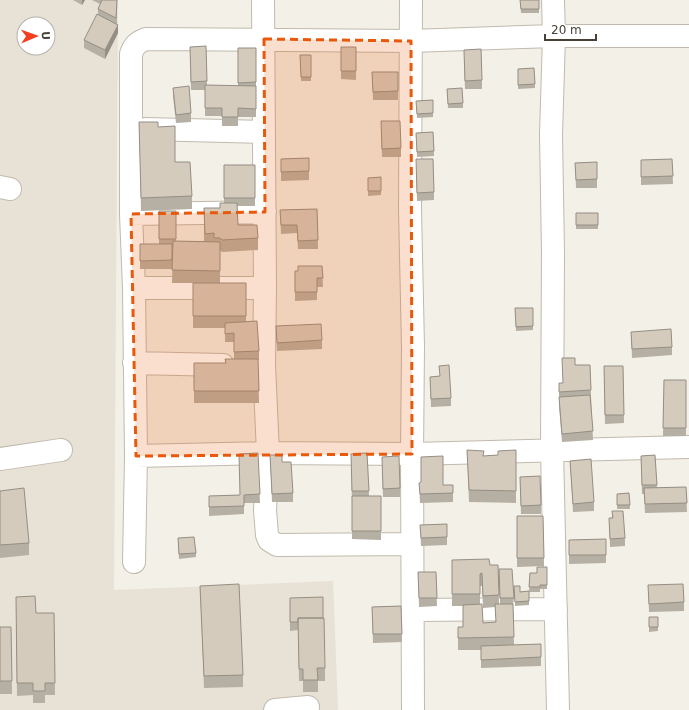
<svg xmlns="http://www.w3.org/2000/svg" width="689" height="710" viewBox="0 0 689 710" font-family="'DejaVu Sans',sans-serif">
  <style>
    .residential { fill: #e7e1d6; fill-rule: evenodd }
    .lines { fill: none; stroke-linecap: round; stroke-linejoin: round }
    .minor-casing { stroke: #c1baad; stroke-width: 24 }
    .minor { stroke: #fff; stroke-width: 22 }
    .wall { fill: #b6afa3; fill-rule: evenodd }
    .shaded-wall { fill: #948e84 }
    .building { fill: #d4cbbd; stroke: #948e84 }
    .marked { fill: #e8590c; fill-opacity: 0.2; stroke: #e8590c; stroke-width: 3; stroke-dasharray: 8 5; stroke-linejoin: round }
  </style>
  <rect width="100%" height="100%" fill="#f3f0e7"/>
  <path class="residential" d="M0,0H118L114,590L333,581L338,710H0ZM24,24H48V48H24Z"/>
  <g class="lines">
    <defs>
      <path id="minor" d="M263,0L265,288L264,365L268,453L265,510L267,535L269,540L277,545L412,544
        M411,0L410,209L413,347L412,454L413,710
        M553,0L554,36L551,135L553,252L552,450L558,710
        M145,129L264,132
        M0,187L10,189
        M131,214L265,212
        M134,288H265
        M134,363L223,365
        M136,456L268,453L412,454L689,447
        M0,459L61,450
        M134,562L136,456L134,288L131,214V54C134,45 138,42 146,39L411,41L554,36H689
        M413,610L556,609
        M275,710L308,707"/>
    </defs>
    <use href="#minor" class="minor-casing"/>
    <use href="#minor" class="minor"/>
  </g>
  <path class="wall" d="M73,0H85L82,5Z
    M92,0H117V24L118,33L105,59L84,48V40L98,15V9L100,4Z
    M520,0H539V13H521Z
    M206,46L207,85L238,86V48L256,82V117H238V126H222V116H205V90H191L190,55Z
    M341,47H356V80L341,79Z
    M300,55H311V81H301Z
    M464,58L482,80V89H465Z
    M534,68L535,88L518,89V69Z
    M372,72H398V100H373Z
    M173,88L191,113V122L176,123L173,96Z
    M447,89L463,103V108H448Z
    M433,100V117L417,118L416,101Z
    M139,122L158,127L192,196V209L141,211Z
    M381,130L401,148V157H382Z
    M433,132L434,156L417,157L416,133Z
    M309,158V180L281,181V159Z
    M672,159L673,184L641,185V160Z
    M597,162V188H576L575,163Z
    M224,165H255V206H237L238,225L258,238V250L222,252L220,250V283H246V322L259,351V360H258L259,403H194V363H225V359H234V342H225V328H193V283H172L173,248H172V269H140V244H159V211H176V241H204V208H220L224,203Z
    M416,168L434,192V200L417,201Z
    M381,177V195L368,196V178Z
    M317,209L318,249H298L297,233L281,234L280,210Z
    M598,213V229H576V225Z
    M322,266L323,287H317V300L295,301V271H298Z
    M515,308H533V330L516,331Z
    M276,326L322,340V349L277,351Z
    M631,332L672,347V355L632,358Z
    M575,365H590L591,396L593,440L562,442L559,406V383H563Z
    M439,366L451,398V406L431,407L430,377L440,376Z
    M604,366H623L624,423L605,424Z
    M664,380H686V436H663Z
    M467,450L484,456L498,455L516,450V503L469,502Z
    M258,453L260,503H244V514L209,516V496L240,495Z
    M367,453L369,496H381V540L352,539V504L351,462Z
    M270,455L293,493V502H272Z
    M655,455L657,488L686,487L687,512L645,513L644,494H642L641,456Z
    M570,461L594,502V511L573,512Z
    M382,465L400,488V497H383Z
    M520,477L541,505V514H521Z
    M419,483L443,485H453V502L420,503Z
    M0,491L29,543V555L0,558Z
    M629,493L630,509H617V494Z
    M612,511L625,538V546L610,547L609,518H612Z
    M517,516H543L544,566L517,567Z
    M447,524V545L421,546L420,525Z
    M606,539V563L569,564V540Z
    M178,542L196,553V557L179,559Z
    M452,560L490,565H498L499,604H500L499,569L514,598L513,606L514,645L541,644V666L481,668V650H458V627H463V606H452ZM480,586H482L483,608L495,607L496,622L483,623L480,604Z
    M547,567V589H540V592H529L530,573H537Z
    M418,572H436L437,606L419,607Z
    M648,585L684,602V611L649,612Z
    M200,586L243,675V687L204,688Z
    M514,586L520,592L529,591V605L515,606Z
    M16,597L36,613H54L55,695H45V703H33V695L17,696Z
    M290,598L325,668V681H318V692H303V681H299L298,630L290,631Z
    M401,606L402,642L373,643L372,607Z
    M649,617H658V631L649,632Z
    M0,627H11L12,694H0Z"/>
  <path class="shaded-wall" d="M82,0H85L82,5Z
    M118,25V33L105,59V50Z"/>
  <path class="building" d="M102,0H117L116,18L98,9Z
    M520,0H539V9H521Z
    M97,14L118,25L105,50L84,40Z
    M206,46L207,81L191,82L190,47Z
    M341,47H356V71H341Z
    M238,48H256V82L238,83Z
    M481,49L482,80L465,81L464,50Z
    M300,55H311V77H301Z
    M534,68L535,84L518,85V69Z
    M372,72H398V91L373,92Z
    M205,85L256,86V109L238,108V117H222V108H205Z
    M189,86L191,113L176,115L173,88Z
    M462,88L463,103L448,104L447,89Z
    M433,100V113L417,114L416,101Z
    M381,121H400L401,148L382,149Z
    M139,122H158V127L175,126V162H190L192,196L141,198Z
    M433,132L434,151L417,152L416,133Z
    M309,158V171L281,172V159Z
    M416,159H433L434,192L417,193Z
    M672,159L673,176L641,177V160Z
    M597,162V179L576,180L575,163Z
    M224,165H255V198H224Z
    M381,177V191H368V178Z
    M220,203H237L238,225H257L258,238L222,240L220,238H214V233L205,234L204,208H220Z
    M317,209L318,240L298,241L297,225H281L280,210Z
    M159,211H176V239H159Z
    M576,213H598V225H576Z
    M173,241L220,242V271L172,270Z
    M140,244H172V260L140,261Z
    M298,266H322L323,278H317V292H295V271H298Z
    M193,283H246V316H193Z
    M515,308H533V326L516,327Z
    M257,321L259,351L234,352V333L225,334V323Z
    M321,324L322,340L277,343L276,326Z
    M671,329L672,347L632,349L631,332Z
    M562,358H575V365H590L591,390L559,392V383H563Z
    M225,359H258L259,391H194V363H226Z
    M449,365L451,398L431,399L430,377L440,376L439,366Z
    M604,366H623L624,415H605Z
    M664,380H686V428H663Z
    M590,395L593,431L562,434L559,397Z
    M467,450L484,451L483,456L498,455V451L516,450V491L469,490Z
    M258,453L260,494L244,495V506L209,507V496L240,495L239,454Z
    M367,453L369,491H352L351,454Z
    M270,455H282V462H291L293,493L272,494Z
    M655,455L657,485H642L641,456Z
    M399,456L400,488L383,489L382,457Z
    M443,456V485H453V493L420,494L419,483L421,482V457Z
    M591,459L594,502L573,504L570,461Z
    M540,476L541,505L521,506L520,477Z
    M686,487L687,503L645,504L644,488Z
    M24,488L29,543L0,545V491Z
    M629,493L630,505H617V494Z
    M352,496H381V531H352Z
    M612,511H623L625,538L610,539L609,518H613Z
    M517,516H543L544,558H517Z
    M447,524V537L421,538L420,525Z
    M194,537L196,553L179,554L178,538Z
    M606,539V555H569V540Z
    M489,559L490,565H498L499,595L483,596L482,573L480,574V594H452V560Z
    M537,567H547V585H540V587H529L530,573H537Z
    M499,569H512L514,598H500Z
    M418,572H436L437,598H419Z
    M239,584L243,675L204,676L200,586Z
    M683,584L684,602L649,604L648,585Z
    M514,586H520V592L529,591V601L515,602Z
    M35,596L36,613H54L55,683H45V691H33V683H17L16,597Z
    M323,597V618H298V622H290V598Z
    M482,604L483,623L496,622L495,604H513L514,637L458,638V627H463V605Z
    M401,606L402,634H373L372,607Z
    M649,617H658V627H649Z
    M298,618H324L325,668H317L318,680H303V669H299Z
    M0,627H11L12,681H0Z
    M541,644V657L481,660V646Z"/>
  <path class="marked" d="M264,39L411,41L412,454L136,456L131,214L265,212Z"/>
  <g transform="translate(36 36) rotate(88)"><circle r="19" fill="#ffffff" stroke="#b5b3af"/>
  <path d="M0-3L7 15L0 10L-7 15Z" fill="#f33e1f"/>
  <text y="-6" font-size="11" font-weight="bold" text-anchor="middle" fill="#464036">U</text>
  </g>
  <path d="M545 34v6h51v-6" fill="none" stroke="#464036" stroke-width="2"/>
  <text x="551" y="34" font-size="12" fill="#464036" stroke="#ffffff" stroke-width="3" paint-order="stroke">20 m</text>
</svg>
